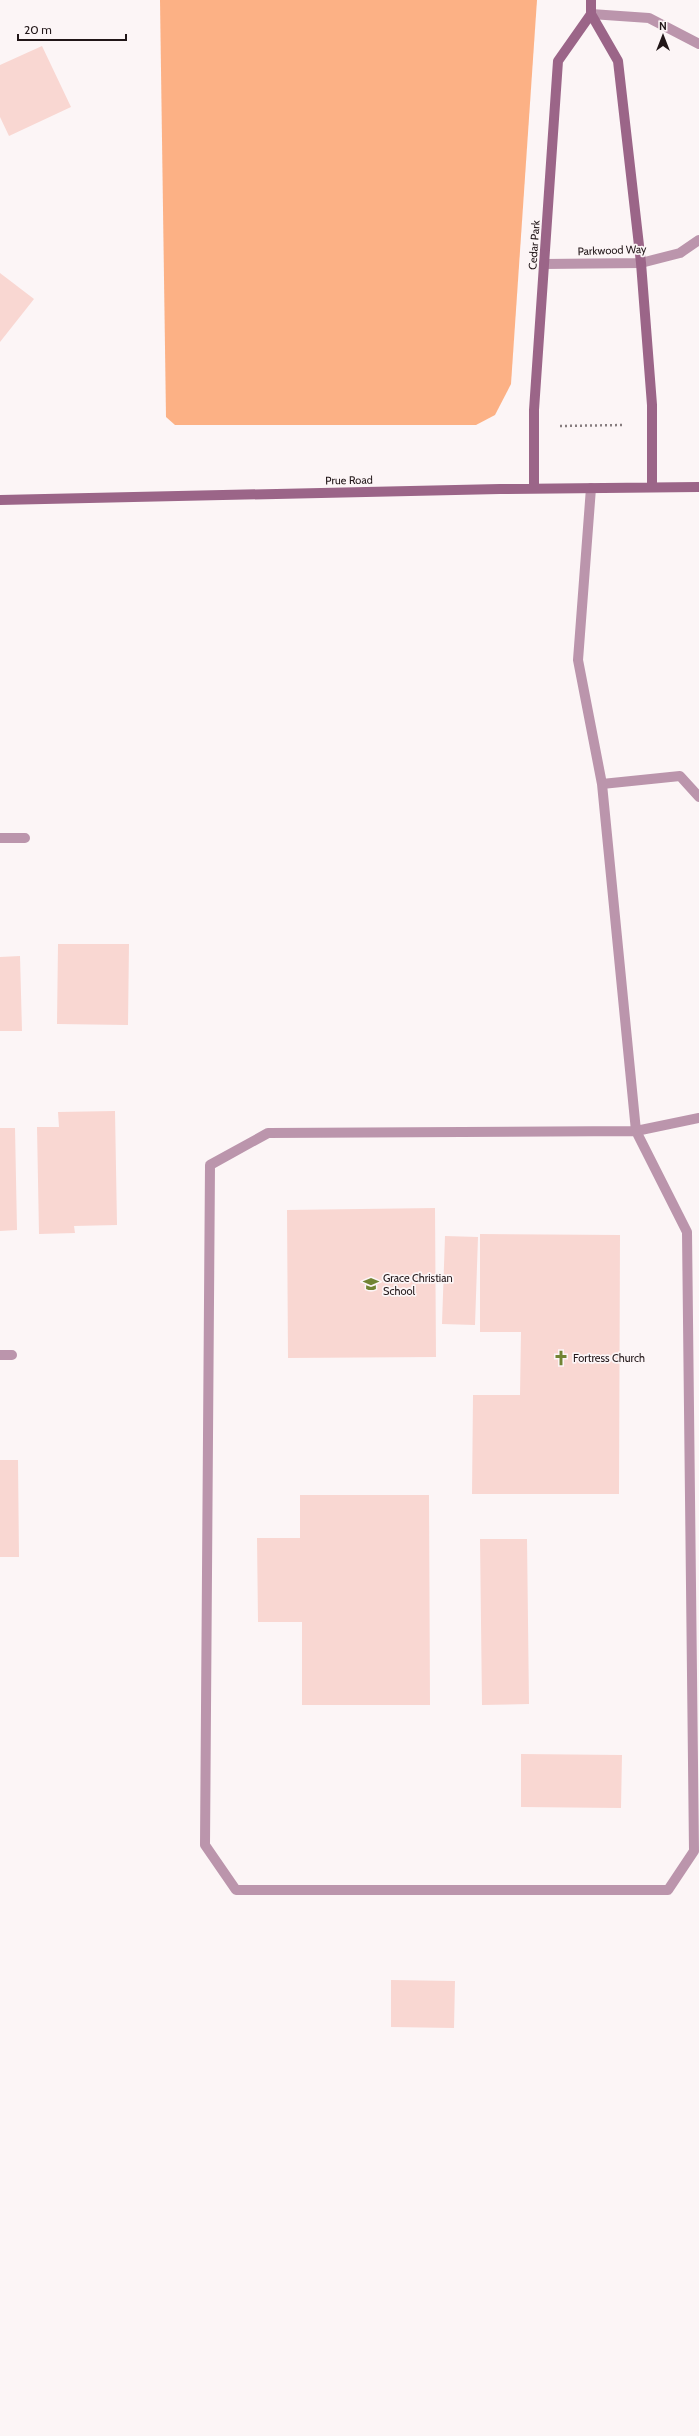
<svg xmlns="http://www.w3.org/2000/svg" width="699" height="2436" viewBox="0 0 699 2436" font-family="Cabin,sans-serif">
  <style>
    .green { fill: #fcb185 }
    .building { fill: #f9d7d2 }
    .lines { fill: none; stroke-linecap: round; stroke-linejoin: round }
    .path { stroke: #867c7e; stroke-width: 2.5; stroke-dasharray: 2 3; stroke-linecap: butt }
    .lane { stroke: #bb95ac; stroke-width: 10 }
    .street { stroke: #bb95ac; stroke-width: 10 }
    .secondary { stroke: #9b6588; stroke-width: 10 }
    .labels { text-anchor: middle; stroke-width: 3.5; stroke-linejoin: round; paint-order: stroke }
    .street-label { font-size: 11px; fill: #211618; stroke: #fcf5f6 }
    .poi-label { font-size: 11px; fill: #211618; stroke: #fcf5f6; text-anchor: start }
  </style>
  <rect width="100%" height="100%" fill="#fcf5f6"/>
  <path class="green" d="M160,0H537L511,384L495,415L476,425H175L166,417Z"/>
  <path class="building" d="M42,46L71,107L9,136L0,117V65Z
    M0,273L34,299L0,342Z
    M58,944H129L128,1025L57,1024Z
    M20,956L22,1031H0V957Z
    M115,1111L117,1225L74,1226L75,1233L39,1234L37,1127H59L58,1112Z
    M0,1128H15L17,1230L0,1231Z
    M435,1208L436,1357L288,1358L287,1210Z
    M480,1234L620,1235L619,1494H472L473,1395H520L521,1332H480Z
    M445,1236L478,1237L475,1325L442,1324Z
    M0,1460H18L19,1557H0Z
    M300,1495H429L430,1705H302V1622H258L257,1538H300Z
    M480,1539H527L529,1704L482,1705Z
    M521,1754L622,1755L621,1808L521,1807Z
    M391,1980L455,1981L454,2028L391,2027Z"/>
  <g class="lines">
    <path class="path" d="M560,426L624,425"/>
    <path class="lane" d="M591,488L578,660L602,784L636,1131L687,1232L694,1851L668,1890H236L205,1845L210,1165L268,1133L636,1131L699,1118
      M602,784L680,776L699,797"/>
    <path class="street" d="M591,14L649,18L699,44
      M544,264L641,263L680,253L699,240
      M0,838H25
      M0,1355H12"/>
    <path class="secondary" d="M591,0V14L618,61L641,263L652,405V487
      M534,488V410L558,61L591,14
      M0,500L500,489L699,487"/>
  </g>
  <defs>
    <symbol id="school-bare" viewBox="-9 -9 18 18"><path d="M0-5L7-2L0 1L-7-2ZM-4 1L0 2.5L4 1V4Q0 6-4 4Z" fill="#718434" stroke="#fcf5f6" stroke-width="2.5" paint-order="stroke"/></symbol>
    <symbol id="church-bare" viewBox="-9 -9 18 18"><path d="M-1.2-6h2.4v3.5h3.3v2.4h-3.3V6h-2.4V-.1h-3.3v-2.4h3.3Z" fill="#718434" stroke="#fcf5f6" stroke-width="2.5" paint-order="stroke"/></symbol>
  </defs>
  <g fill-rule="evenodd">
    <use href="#school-bare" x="360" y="1273" width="22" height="22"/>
    <use href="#church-bare" x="550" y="1347" width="22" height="22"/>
  </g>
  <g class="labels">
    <g class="street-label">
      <text transform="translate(534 245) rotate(-86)" y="4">Cedar Park</text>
      <text transform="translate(612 250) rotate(-2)" y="4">Parkwood Way</text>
      <text transform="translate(349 480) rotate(-1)" y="4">Prue Road</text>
    </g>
    <g class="poi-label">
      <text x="383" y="1282">Grace Christian<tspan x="383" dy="13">School</tspan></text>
      <text x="573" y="1362">Fortress Church</text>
    </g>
  </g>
  <g transform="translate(663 36)" stroke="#fcf5f6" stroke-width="3" paint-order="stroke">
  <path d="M0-3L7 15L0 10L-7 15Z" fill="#211618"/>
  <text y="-6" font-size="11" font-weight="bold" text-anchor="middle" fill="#211618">N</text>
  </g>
  <path d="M18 34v6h108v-6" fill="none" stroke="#211618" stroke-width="2"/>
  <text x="24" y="34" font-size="12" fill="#211618" stroke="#fcf5f6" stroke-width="3" paint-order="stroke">20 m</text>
</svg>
